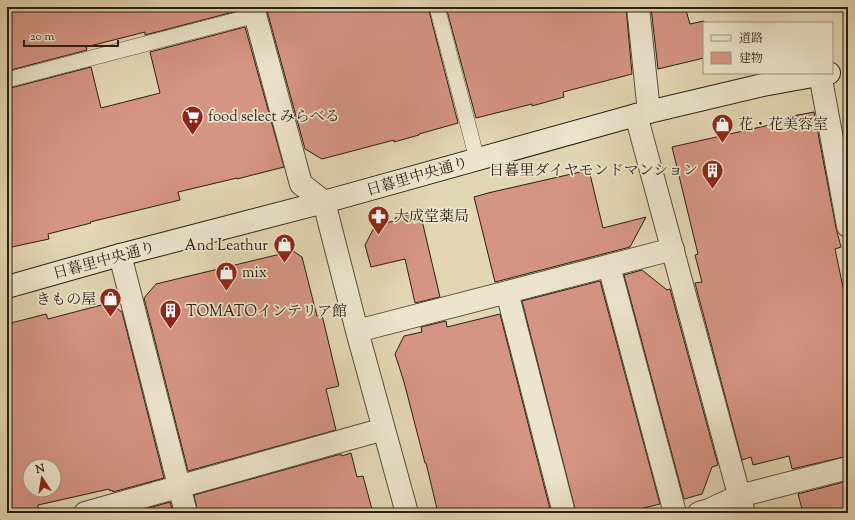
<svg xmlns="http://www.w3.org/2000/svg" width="855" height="520" viewBox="0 0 855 520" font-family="'Sorts Mill Goudy','Noto Serif JP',serif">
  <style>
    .building { fill: #d69584; stroke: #271e15; fill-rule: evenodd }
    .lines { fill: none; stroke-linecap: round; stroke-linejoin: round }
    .lane-casing { stroke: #564c3c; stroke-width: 16 }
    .street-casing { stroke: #564c3c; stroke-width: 24 }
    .secondary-casing { stroke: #271e15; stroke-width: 24 }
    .lane { stroke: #ede4cd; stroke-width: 15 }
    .street { stroke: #ede4cd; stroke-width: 22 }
    .secondary { stroke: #ede4cd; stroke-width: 22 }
    .labels { text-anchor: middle; stroke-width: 3.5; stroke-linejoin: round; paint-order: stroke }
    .poi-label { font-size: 15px; fill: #271e15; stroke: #ede4cd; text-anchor: start }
    .street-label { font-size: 15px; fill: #271e15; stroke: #ede4cd }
  </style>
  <rect width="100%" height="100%" fill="#e3d6b2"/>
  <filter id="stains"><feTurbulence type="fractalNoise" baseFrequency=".005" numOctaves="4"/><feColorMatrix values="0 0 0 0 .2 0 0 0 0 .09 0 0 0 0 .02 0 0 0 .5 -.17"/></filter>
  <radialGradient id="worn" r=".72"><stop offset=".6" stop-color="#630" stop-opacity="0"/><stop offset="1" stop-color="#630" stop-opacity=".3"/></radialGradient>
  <path class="building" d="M23,7H241V10L145,35V32L86,47L87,50L7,71V11Z
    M266,7H428L458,123L419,134V135L394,142V140L322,159L305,149Z
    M446,7H626L632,74L563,92L564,97L532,106V104L476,118Z
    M651,7H685L690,24L704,21V58L658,69Z
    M245,27L284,167L237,179V178L178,192L180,200L90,222L91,223L48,234L49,239L7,248V89L91,67L101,108L160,93L150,52Z
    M814,112L836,228L841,247L835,249L848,311V456L792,469L789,456L753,465L751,457L742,460L695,283L702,282L695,255L698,254L672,147L783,122L782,118Z
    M589,170L603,228L646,217L630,247L495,282L474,197L488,193Z
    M420,212L440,297L415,303L405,259L371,267L365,245L376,224L396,221L395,218Z
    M293,251L302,257L317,316L322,315L339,386L326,389L336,430L188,471L144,298L156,284Z
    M642,270L667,290L670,289L718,465L712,467L702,494L684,499L624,275Z
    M600,281L660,504L623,513H576L522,301Z
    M109,303L122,312L164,478L113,492L112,490L110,491L109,489L38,505V509L20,513H7V324L46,314L48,319ZM30,466H54V490H30Z
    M500,314L551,513H438L426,463H425L404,382L395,354L404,336L422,332L421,327L446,321L447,327Z
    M351,453L357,477L363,476L373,513H198L194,495L341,454L342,456Z
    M848,481V513H803L798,494Z
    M170,502L173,513H131Z"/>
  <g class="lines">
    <defs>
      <path id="lane" d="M437,7L477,159
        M7,80L256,15"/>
      <path id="street" d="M253,7L301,184L324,202L357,331L407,513
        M638,7L649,112
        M820,74L848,226
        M636,115L744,513
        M120,255L186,513
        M609,266L675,513
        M507,292L564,513
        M357,331L673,249
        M85,513L384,429
        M699,513L709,510L739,496L848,468"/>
      <path id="secondary" d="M7,287L120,255L324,202L636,115L763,85L829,73"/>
    </defs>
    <use href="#lane" class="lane-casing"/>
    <use href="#street" class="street-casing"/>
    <use href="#secondary" class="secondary-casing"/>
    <use href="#lane" class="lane"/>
    <use href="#street" class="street"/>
    <use href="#secondary" class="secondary"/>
  </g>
  <defs>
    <symbol id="supermarket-pin" viewBox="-11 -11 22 30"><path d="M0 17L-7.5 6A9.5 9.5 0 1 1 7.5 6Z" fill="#8f2418" stroke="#ede4cd"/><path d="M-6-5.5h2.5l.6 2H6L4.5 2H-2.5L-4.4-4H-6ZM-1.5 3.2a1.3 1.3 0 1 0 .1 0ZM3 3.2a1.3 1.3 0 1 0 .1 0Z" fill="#fff"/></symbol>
    <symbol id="shop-pin" viewBox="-11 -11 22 30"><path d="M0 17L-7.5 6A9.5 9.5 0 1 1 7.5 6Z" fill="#8f2418" stroke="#ede4cd"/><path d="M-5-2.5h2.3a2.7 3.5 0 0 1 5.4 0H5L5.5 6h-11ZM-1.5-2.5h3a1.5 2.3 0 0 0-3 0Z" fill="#fff"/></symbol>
    <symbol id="building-pin" viewBox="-11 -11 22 30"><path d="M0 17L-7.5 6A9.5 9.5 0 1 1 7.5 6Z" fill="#8f2418" stroke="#ede4cd"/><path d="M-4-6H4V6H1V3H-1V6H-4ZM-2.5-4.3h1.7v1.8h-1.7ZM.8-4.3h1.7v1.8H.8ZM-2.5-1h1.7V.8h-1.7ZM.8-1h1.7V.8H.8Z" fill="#fff"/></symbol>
    <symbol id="pharmacy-pin" viewBox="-11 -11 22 30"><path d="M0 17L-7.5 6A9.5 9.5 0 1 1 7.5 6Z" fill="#8f2418" stroke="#ede4cd"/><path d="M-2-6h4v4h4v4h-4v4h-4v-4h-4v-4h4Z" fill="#fff"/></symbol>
  </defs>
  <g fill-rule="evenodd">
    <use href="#supermarket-pin" x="180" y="104" width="25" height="34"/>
    <use href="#shop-pin" x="710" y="112" width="25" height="34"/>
    <use href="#building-pin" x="700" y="158" width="25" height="34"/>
    <use href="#pharmacy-pin" x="366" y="204" width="25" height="34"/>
    <use href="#shop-pin" x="272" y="232" width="25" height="34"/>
    <use href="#shop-pin" x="214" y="260" width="25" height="34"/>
    <use href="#shop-pin" x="98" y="286" width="25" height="34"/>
    <use href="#building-pin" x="158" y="298" width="25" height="34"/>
  </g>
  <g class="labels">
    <g class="poi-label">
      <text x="208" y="121">food select みらべる</text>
      <text x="738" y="129">花・花美容室</text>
      <text x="698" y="175" text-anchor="end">日暮里ダイヤモンドマンション</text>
      <text x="394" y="221">大成堂薬局</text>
      <text x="268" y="250" text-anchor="end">And Leathur</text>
      <text x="242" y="277">mix</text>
      <text x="96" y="304" text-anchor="end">きもの屋</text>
      <text x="186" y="316">TOMATOインテリア館</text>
    </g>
    <g class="street-label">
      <text transform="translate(417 176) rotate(-16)" y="5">日暮里中央通り</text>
      <text transform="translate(104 260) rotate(-15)" y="5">日暮里中央通り</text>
    </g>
  </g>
  <rect width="855" height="520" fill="none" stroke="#e3d6b2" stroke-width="24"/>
  <rect x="8" y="8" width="839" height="504" fill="none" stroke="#271e15" stroke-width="2"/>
  <rect x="12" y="12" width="831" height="496" fill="none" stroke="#271e15"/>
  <rect x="703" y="22" width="130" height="52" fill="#ede4cd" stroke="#9e9583"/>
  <rect x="711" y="35" width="20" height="6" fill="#ede4cd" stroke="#9e9583"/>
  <text x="739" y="42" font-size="12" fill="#271e15">道路</text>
  <rect x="711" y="52" width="20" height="12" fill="#d69584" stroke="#9e9583"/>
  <text x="739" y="62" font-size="12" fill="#271e15">建物</text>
  <g transform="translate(42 478) rotate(348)"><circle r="19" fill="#ede4cd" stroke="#9e9583"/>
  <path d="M0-3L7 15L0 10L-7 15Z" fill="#8f2418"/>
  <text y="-6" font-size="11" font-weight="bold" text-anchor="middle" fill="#271e15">N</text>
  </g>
  <path d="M24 40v6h94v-6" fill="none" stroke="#271e15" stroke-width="2"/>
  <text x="30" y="40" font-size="12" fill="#271e15" stroke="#ede4cd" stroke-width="3" paint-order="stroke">20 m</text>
  <rect width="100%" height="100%" filter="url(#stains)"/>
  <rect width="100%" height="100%" fill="url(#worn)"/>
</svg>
